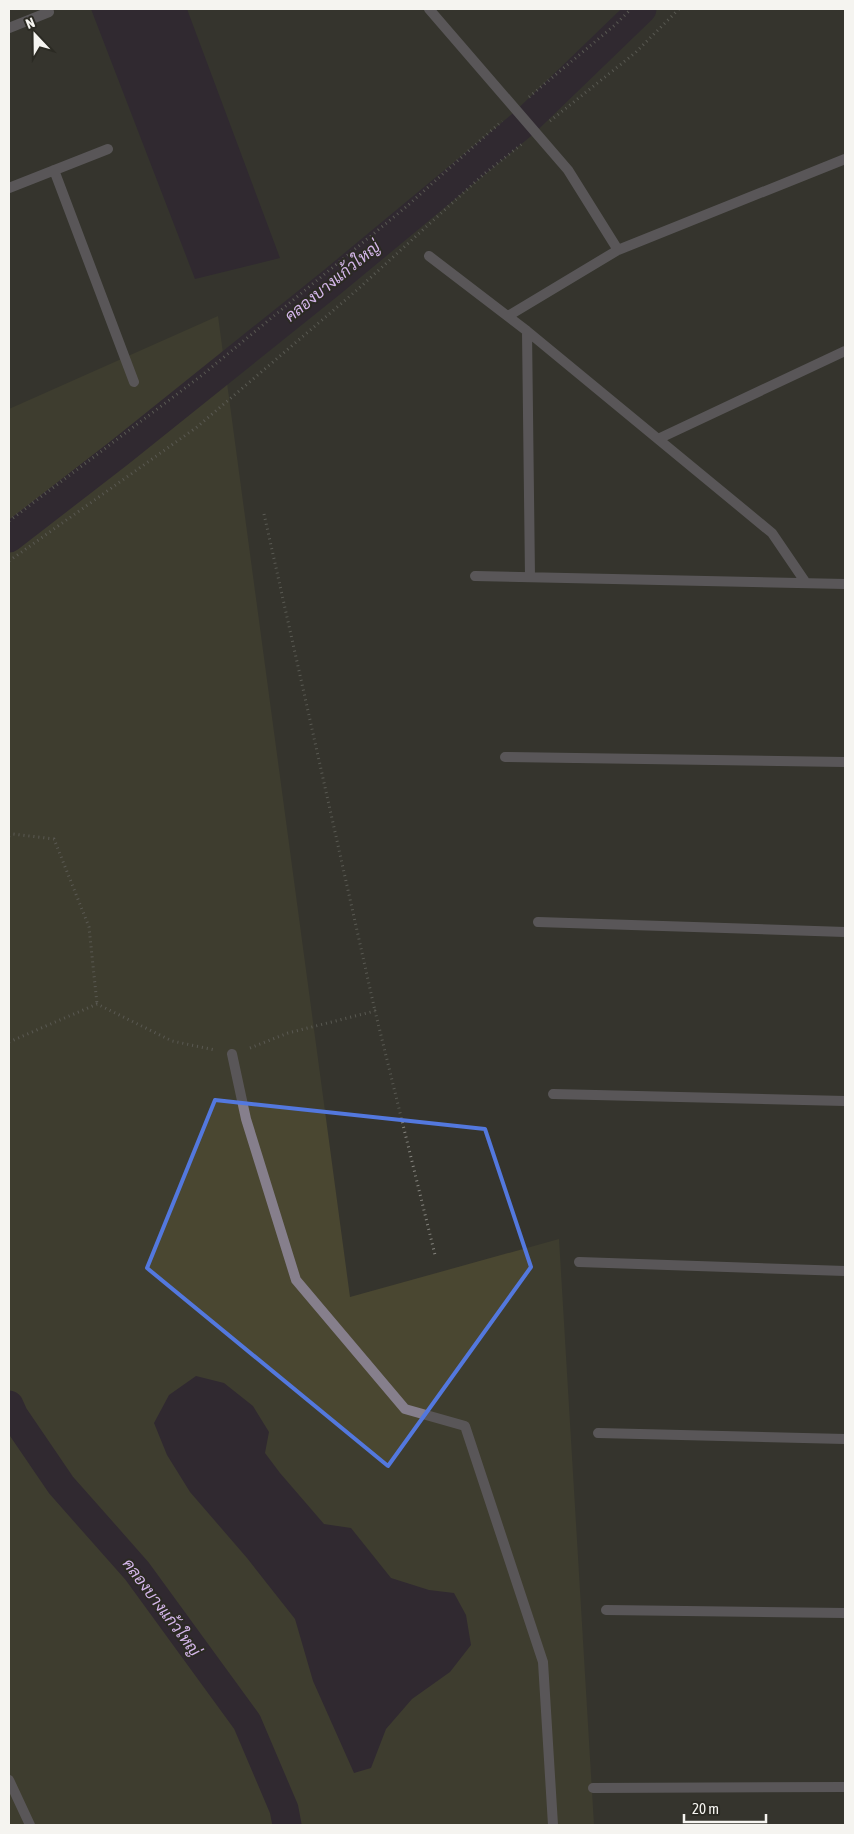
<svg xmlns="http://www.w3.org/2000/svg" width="854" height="1834" viewBox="0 0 854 1834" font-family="'Asap Condensed',Sarabun,sans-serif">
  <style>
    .green { fill: #4a4731 }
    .water { fill: #2a1b34 }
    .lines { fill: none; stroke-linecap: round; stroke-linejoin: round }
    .canal { stroke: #2a1b34; stroke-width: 29 }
    .path { stroke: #86857f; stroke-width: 3; stroke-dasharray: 1 4; stroke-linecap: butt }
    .lane { stroke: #867f8c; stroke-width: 10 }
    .street { stroke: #867f8c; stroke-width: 10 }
    .marked { fill: none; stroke: #5378de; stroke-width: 4; stroke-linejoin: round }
    .labels { text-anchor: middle; stroke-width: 4; stroke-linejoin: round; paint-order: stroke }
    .water-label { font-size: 16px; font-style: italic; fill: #d5b7eb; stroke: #2b2a23 }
  </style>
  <rect width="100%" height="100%" fill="#35342d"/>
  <path class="green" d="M218,316L350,1297L559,1239L594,1825H9V409Z"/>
  <path class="water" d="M91,9H187L280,258L195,279Z
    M196,1376L224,1383L253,1406L269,1432L265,1453L280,1473L324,1524L351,1528L391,1578L429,1590L454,1593L466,1615L471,1645L450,1672L412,1699L386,1729L371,1768L354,1773L313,1681L295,1619L247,1558L190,1492L167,1455L154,1423L169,1395Z"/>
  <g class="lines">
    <path class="canal" d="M9,538L119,453L331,283L524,123L642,9
      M9,1405L14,1416L61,1485L137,1571L247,1722L284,1809L287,1825"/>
    <path class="path" d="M529,97L615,25L631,9
      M550,121L635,53L679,9
      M264,514L375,1011
      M9,521L201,376L406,207L502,121
      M9,561L197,427L357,290L484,174L522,144
      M9,836L13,834L54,839L89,927L97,1004
      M9,1042L97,1004L172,1041L215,1050
      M250,1048L288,1033L375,1011L435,1255"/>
    <path class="lane" d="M232,1054L246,1119L296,1280L405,1409L465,1426L543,1662L553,1825
      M9,1780L30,1825"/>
    <path class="street" d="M429,9L568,170L618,250L845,159
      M9,28L49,12
      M54,170L134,382
      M9,188L108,149
      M429,256L527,331L772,533L806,583
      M508,316L618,250
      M527,331L530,577
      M658,439L845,351
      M475,576L845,584
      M505,757L845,762
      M538,922L845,932
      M553,1094L845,1101
      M579,1262L845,1271
      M598,1433L845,1439
      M606,1610L845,1613
      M593,1788L845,1787"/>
  </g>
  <path d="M0 0H854V1834H0ZM215,1100L485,1129L531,1267L388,1466L147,1268Z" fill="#35342d" fill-opacity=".55" fill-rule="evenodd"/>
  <path class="marked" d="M215,1100L485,1129L531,1267L388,1466L147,1268Z"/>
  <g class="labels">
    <g class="water-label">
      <text transform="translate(332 281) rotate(-39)" y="6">คลองบางแก้วใหญ่</text>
      <text transform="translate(162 1607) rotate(53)" y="6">คลองบางแก้วใหญ่</text>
    </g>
  </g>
  <rect width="854" height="1834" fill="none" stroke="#f5f4f0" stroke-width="20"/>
  <g transform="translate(35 35) rotate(338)" stroke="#2b2a23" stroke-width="4" paint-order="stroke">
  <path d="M0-4L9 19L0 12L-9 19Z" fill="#f5f4f0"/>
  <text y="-8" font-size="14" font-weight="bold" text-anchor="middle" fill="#f5f4f0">N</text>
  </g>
  <path d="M684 1814v8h82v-8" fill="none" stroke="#f5f4f0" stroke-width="2.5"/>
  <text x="692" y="1814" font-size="15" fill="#f5f4f0" stroke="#2b2a23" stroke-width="4" paint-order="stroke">20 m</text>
</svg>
